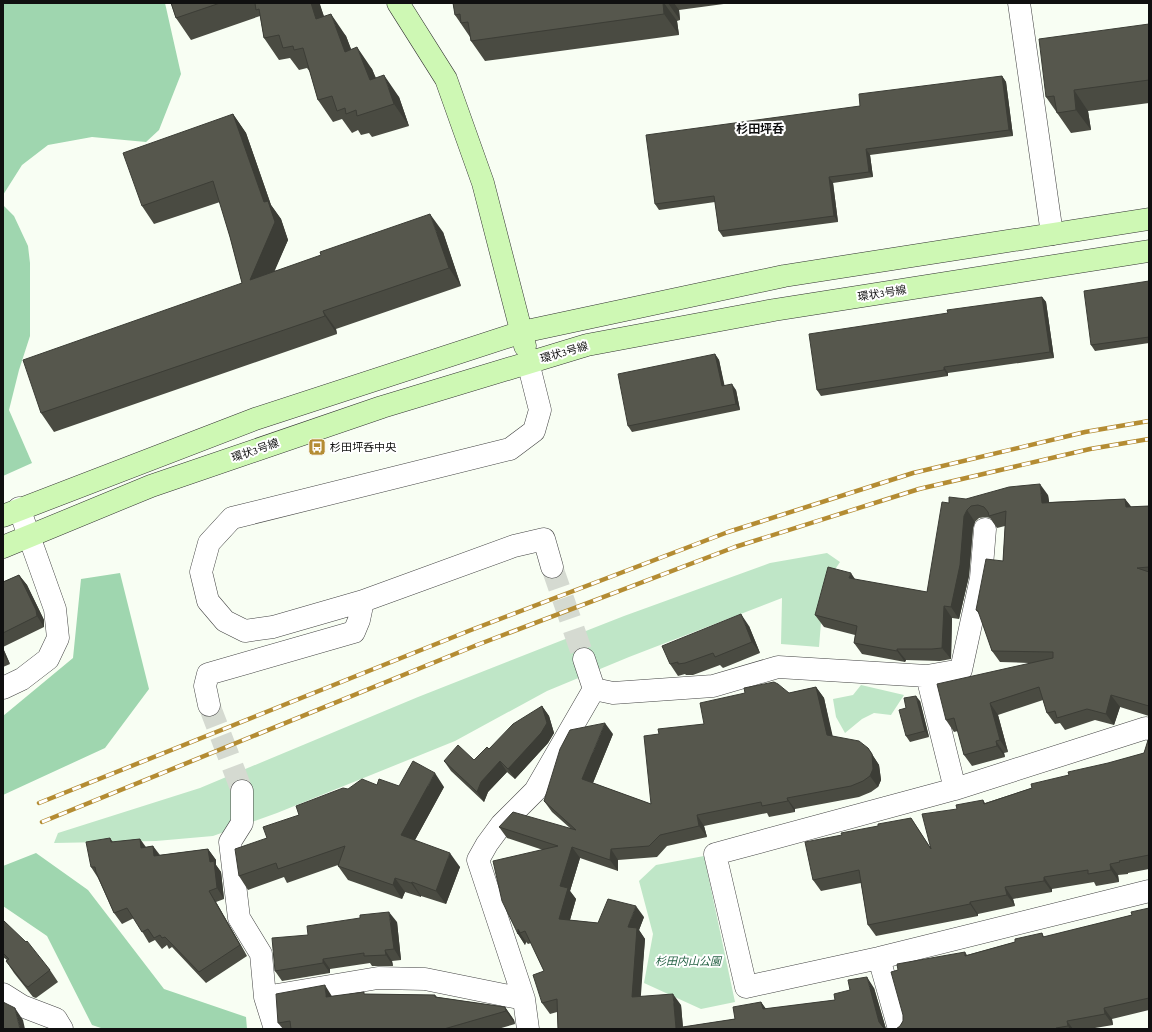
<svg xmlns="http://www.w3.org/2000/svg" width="1152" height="1032" viewBox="0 0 1152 1032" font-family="'Crimson Pro','Noto Sans JP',serif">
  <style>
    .green { fill: #bfe6c7 }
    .forest { fill: #9fd6af }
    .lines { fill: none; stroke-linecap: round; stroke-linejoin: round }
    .street-tunnel { stroke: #d5dad1; stroke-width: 22; stroke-dasharray: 22 11; stroke-linecap: butt }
    .street-casing { stroke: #434343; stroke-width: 23 }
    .secondary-casing { stroke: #323232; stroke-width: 23 }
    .street { stroke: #fff; stroke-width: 22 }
    .secondary { stroke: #cef8b4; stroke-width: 22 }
    .rail-casing { stroke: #b48c33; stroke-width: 4.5 }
    .rail { stroke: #fff; stroke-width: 3; stroke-dasharray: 9; stroke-linecap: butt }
    .wall { fill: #4a4b42 }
    .shaded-wall { fill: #3c3d36 }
    .building { fill: #56574d; stroke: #3c3d36 }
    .labels { text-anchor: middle; stroke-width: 4; stroke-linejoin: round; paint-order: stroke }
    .street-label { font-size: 11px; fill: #101010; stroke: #fff }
    .poi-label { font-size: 11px; fill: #101010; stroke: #fff; text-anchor: start }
    .park-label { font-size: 11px; font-style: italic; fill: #256245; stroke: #fff }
    .neighbourhood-label { font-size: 12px; font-weight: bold; fill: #101010; stroke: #fff }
  </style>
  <rect width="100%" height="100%" fill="#f8fef3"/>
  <path class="green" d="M827,553L840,562L824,586L819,647L781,644L782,598L629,657L547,691L455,741L277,813L213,836L156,841L54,843L58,833L200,788L418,697L624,616L770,563Z
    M861,685L904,695L891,715L874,713L862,719L845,733L836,717L833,699L853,695Z
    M704,856L735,1002L701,1009L644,983L653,934L639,881L656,865Z"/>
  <path class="forest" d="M3,3H165L181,74L159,130L146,142L92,137L48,145L22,165L3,195Z
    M3,205L14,216L28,246L30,263V336L19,370L9,410L32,463L3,476Z
    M120,573L149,689L105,748L3,795V716L73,658L81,579Z
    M36,853L88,890L164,989L246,1017L247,1029H104L92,1025L47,936L3,906V866Z"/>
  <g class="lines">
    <path class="street-tunnel" d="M552,567L584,659
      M209,705L242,791"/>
    <defs>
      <path id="street" d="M1019,3L1052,234
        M528,362L540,410L534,431L510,449L232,518L209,543L201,572L208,601L225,621L245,631L273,627L363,601L514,546L544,539L552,567
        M584,659L594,689L613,693L713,686L778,667L927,676L961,670L981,578L985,529
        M927,676L955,789
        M3,688L22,679L48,659L58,638L55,609L19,508
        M209,705L205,686L208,674L354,632L359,620L363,601
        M1149,729L1146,728L955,789L715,854L746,987L879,958L1149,891
        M242,791V823L230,842L239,918L261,954L265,997L275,1029
        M879,958L899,1029
        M3,994L22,1006L56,1019L62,1029
        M265,997L378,978L425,979L524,999
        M528,1029L524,999L478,860L487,844L501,825L535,791L594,689"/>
      <path id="secondary" d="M398,3L446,79L483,183L525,346
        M3,516L255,419L522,332L784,276L1149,219
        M3,547L151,486L382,407L587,345L774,310L1149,251"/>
    </defs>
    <use href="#street" class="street-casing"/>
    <use href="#secondary" class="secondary-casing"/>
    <use href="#street" class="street"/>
    <use href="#secondary" class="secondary"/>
    <defs>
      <path id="rail" d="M39,803L471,630L728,532L913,473L1085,432L1149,421
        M42,822L477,645L735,547L919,489L1090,449L1149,439"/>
    </defs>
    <use href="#rail" class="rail-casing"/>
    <use href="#rail" class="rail"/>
  </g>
  <path class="wall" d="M171,3H319L324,16L346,36L351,49L372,69L376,78L399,97L409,126L372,137L369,133L361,135L358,130L352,133L342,119L333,122L318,100L310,72L307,68L299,70L290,58L279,60L264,38L260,16L191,40L176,18Z
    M453,3H731L679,10L680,20L677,21L679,35L485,61L471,41L470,37L455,15Z
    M1149,24V103L1088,111L1091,130L1071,133L1046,97Z
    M1002,76L1006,82L1013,136L870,155L873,177L833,183L838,222L723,237L719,231L715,202L659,210L655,204L860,106Z
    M233,114L246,133L271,205L281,219L288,240L274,271L443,232L461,286L336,329L337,334L54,432L41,413L242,283L230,237L220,202L154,224L142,206Z
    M1149,281V343L1095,351L1091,345Z
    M1042,297L1046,302L1054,358L948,373V376L821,396L817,390L948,313Z
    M715,354L719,360L724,385L736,390L740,410L632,432L628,426Z
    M1048,495L1049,502L1125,499L1131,507L1149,506V716L1120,707L1114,725L1095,720L1065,730L1060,723L1055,724L1047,713L1043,700L998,715L1008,752L1004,753L1005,757L972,766L964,755L958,731L954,732L946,720L1029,663L1000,662L992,651L980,615L976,610L1003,561L1005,526L997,528L990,518L986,517L979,518L975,522L973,528L969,576L959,619L952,618L951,659L940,661L906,660L905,662L862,654L854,643L855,635L824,627L815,615L856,580L927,592L949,503L966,499Z
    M19,575L27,585L44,620V627L3,647V582Z
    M749,626L760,653L723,668L720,665L693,675H686L685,674L678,676L670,664Z
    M3,648L10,664L3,667Z
    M816,687L824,698L832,736L868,748L879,765L881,780L878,787L871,792L859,797L795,809V812L769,817L767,813L704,826L707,837L667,846L657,857L618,860V871L580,858L570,891L576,899L570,920L598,923L644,917L639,930L645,939L640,996L681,1005L683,1027L735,1019L761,1002L766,1009L835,1000L874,988L886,1029H558L557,1012L550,1014L542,1003L544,971L531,943L528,944L526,942L525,945L518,934L543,850L507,838L499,827L570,828L552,812L544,801L613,734L593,783L651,804L659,734L704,724L789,693Z
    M920,701L929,737L910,742L906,736V708Z
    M542,706L549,716L554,733L548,743L515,779L507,772L488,792L484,802L451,771L444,761L474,760L489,749Z
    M1149,737V869L1128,873V874L1118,875L1119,882L1096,886L1094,882L1052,889V892L1013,899L1015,906L978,914V916L876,936L868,925L861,883L821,891L813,880L842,835L911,818L930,847L957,809L983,800L985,803L1032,788L1069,775L1144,753Z
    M377,785L399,786L444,787L415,840L460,867L446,904L421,896V897L405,892L402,899L348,880L338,866V865L287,883L284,877L248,890L239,876L267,838L299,815L348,789Z
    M110,838L113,842L140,839L146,847L153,846L160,855L208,849L216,860V865L221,872L224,899L216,902L247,956L206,983L172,947L169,949L167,945L162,949L155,940L149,943L134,918L122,924L114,913L98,878L91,867Z
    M1149,908V1010L1112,1019L1113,1025L1089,1029H896L900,1026L903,1021V1015L898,970L965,952L967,955L1015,942L1042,933L1044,937L1132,915Z
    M3,920L50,970L58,982L36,998L33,997L14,973L6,961L7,960L3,957Z
    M397,922L401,960L392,961L393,966H372L370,963L330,969V973L282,981L275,971L308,935Z
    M365,994L435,995L437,997L505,1007L514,1020L515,1024L498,1029H283L278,1023L332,996Z"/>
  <path class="shaded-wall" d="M311,3H319L320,4L331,41L316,19Z
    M663,3H664L677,21L679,35L664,14Z
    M668,3H674L679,10L680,20Z
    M331,14L346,36L360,73L345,52Z
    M357,47L372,69L385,102L370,80Z
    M384,75L399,97L409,126L394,104Z
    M1002,76L1006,82L1013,136L1009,130Z
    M1074,90L1088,111L1091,130L1076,110Z
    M233,114L246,133L271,205L281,219L288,240L263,298L250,280L264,202Z
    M866,149L870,155L873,177L869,172Z
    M829,177L833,183L838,222L834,216Z
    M430,214L443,232L461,286L449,268Z
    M1042,297L1046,302L1054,358L1050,352Z
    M323,311L336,329L337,334L325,316Z
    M715,354L719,360L726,392L722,386Z
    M944,367L948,373V376L944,370Z
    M732,384L736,390L740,410L736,404Z
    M1040,484L1048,495L1051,514L1042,503Z
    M1125,499L1134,510L1126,507Z
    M967,510L975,522L973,528L969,576L959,619L951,607L964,516Z
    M851,573L859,585L849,578Z
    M19,575L27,585L44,620V627L37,616Z
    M944,606L952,618L951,659L942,648Z
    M741,614L749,626L760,653L752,642Z
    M3,648L10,664L3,654Z
    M897,649L906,660L905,662L897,651Z
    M816,687L824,698L835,746L827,735Z
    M1111,695L1120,707L1114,725L1106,714Z
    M916,696L920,701L929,737L925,731Z
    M990,703L998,715L1008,752L1000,740Z
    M542,706L549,716L554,733L548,743L515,779L508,769Z
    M605,723L613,734L590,790L582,779Z
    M996,741L1004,753L1005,757L997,746Z
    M868,748L879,765L881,780L878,787L870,776Z
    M500,761L507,772L488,792L484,802L477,792L481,782Z
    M435,773L444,787L410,849L401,835Z
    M787,798L795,809V812L788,801Z
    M697,815L704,826L707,837L699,826Z
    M140,839L147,850L141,848Z
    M153,846L160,857L154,856Z
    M572,847L580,858L570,891L576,899L567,930L559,919L560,886Z
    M208,849L216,860V865L221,872L224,899L217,888L210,862Z
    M611,849L618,860V871L610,860Z
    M450,853L460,867L446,904L436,891Z
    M1110,864L1118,875L1119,882L1111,870Z
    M1044,877L1052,889V892L1044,881Z
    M395,878L405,892L402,899L393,885Z
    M412,882L421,896V897L411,883Z
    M1005,887L1013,899L1015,906L1007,895Z
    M209,891L216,902L247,956L240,945Z
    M970,902L978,914V916L970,904Z
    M636,906L644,917L639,930L645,939L640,1008L632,997L628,927Z
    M389,912L397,922L401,960L394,949Z
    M518,929L520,933L526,942L525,945L518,934Z
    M385,950L392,961L393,966L386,955Z
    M323,959L330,969V973L323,963Z
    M867,977L874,988L886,1029H884L879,1022Z
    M325,985L333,998L326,997Z
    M673,994L681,1005L683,1029L676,1028Z
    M761,1002L769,1013L763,1009Z
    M505,1007L514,1020L515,1024L506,1011Z
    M15,1008L23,1020L25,1029H20Z
    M1104,1008L1112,1019L1113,1025L1105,1014Z
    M1067,1021L1073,1029H1070L1068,1026Z"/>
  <path class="building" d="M171,3H220L176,18Z
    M255,3H311L316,19L331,14L345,52L357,47L370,80L384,75L394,104L357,116L356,110L346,114L345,108L337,111L332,96L318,100L303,48L294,50L293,46L283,48L279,35L264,38L259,9L256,10Z
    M453,3H663L664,14L471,41L468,22L461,23L460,14L455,15Z
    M1149,24V80L1074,90L1076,110L1057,113L1054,96L1046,97L1039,39Z
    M1002,76L1009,130L866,149L869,172L829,177L834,216L719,231L714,196L655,204L646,135L860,106L859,94Z
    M233,114L264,202L268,201L275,222L250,280L321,255L320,252L430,214L449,268L323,311L325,316L41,413L23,360L242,283L230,237L213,181L142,206L123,153Z
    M1149,281V337L1091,345L1084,291Z
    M1042,297L1050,352L944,367V370L817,390L809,334L948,313L947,310Z
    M715,354L722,386L732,384L736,404L628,426L618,374Z
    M1040,484L1042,503L1125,499L1126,507L1149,506V567L1137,568L1149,572V706L1111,695L1106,714L1087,709L1057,718L1055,711L1047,713L1039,687L990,703L1000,740L996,741L997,746L964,755L954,718L946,720L937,684L1053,658V652L992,651L978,611L976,610L986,559L1003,561L1006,511L989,516L988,512L984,507L978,505L971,506L967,510L964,516L960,565L951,607L944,606L942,648L932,649H897V651L854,643L857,626L815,615L828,567L851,573L849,578L927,592L942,502L949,503V497L966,499L1009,487Z
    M19,575L36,610L37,616L3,633V582Z
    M741,614L752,642L715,657L713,653L685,663L678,664V662L670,664L662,646Z
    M774,682L778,684L789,693L816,687L827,735L859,741L868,748L872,754L873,769L870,776L863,781L851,786L787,798L788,801L762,806L761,802L697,815L699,826L660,835L649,846L611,849L610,860L572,847L560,886L568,888L559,919L598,923L608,899L636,906L628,927L637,928L632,997L673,994L676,1028L735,1019L733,1007L761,1002L763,1009L835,1000L834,994L850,990L848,980L867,977L879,1022L883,1027L886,1029H558L557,999L542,1003L533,975L544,971L525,931L520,933L518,929V934L502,901L493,861L558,846L499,827L513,812L576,830L544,801L560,749L570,730L605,723L582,779L651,804L644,736L659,734L658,729L704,724L700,703L745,693L744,688Z
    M916,696L925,731L906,736L899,710L906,708L904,698Z
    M542,706L547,723L541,733L508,769L500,761L481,782L477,792L444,761L458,745L474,760L487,747L489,749L513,724Z
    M1149,737V855L1119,861L1120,862L1110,864L1111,870L1088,874V870L1044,877V881L1005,887L1007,895L970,902V904L868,925L859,870L813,880L805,842L842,835L841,833L878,826V824L911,818L931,849L922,814L957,809L956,805L983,800L984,804L1032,788L1031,784L1069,775L1068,772L1108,763L1144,753Z
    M413,761L435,773L401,835L450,853L436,891L412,882L411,883L395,878L393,885L338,866L345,846L278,869L276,863L239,876L235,849L267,838L263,827L299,815L296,806L343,788L348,789L362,779L377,785L379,779L399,786Z
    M110,838L111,842L140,839L141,848L153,846L154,856L208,849L210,862L214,861L217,888L209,891L240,945L199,972L165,937L162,938L160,935L154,938L148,929L142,932L127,908L114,913L96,872L95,867H91L86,842Z
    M1149,908V998L1104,1008L1105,1014L1067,1021L1068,1026L1056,1028L1057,1029H896L900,1026L903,1021V1015L891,972L898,970L897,964L965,952V956L1015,942V939L1042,933L1043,937L1132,915L1131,912Z
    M389,912L394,949L385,950L386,955L364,956V953L323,959V963L275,971L272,938L308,935L307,926L360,918V915Z
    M3,920L26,942L27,941L50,970L28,987L25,985L6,961L9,959L3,953Z
    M325,985L326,997L364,992V994L435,995V997L505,1007L506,1011L444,1029H291L290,1021L278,1023L276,994Z
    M3,1002L15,1008L20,1029H3Z"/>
  <defs>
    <symbol id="bus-square" viewBox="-11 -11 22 22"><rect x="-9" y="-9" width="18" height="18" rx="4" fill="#b48c33" stroke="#fff"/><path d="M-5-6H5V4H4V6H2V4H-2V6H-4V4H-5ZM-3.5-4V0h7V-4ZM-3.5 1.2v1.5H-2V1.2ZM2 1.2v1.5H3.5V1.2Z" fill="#fff"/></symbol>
  </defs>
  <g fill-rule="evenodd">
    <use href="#bus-square" x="307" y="437" width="20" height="20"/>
  </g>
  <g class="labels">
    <g class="street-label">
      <text transform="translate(882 293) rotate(-9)" y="4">環状3号線</text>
      <text transform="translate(564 352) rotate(-16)" y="4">環状3号線</text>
      <text transform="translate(255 450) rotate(-19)" y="4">環状3号線</text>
    </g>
    <g class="poi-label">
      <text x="330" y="451">杉田坪呑中央</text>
    </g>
    <g class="park-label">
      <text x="688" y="965">杉田内山公園</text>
    </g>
    <g class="neighbourhood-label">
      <text x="760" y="133">杉田坪呑</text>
    </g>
  </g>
  <rect width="1152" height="1032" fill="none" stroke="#101010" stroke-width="8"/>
</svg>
